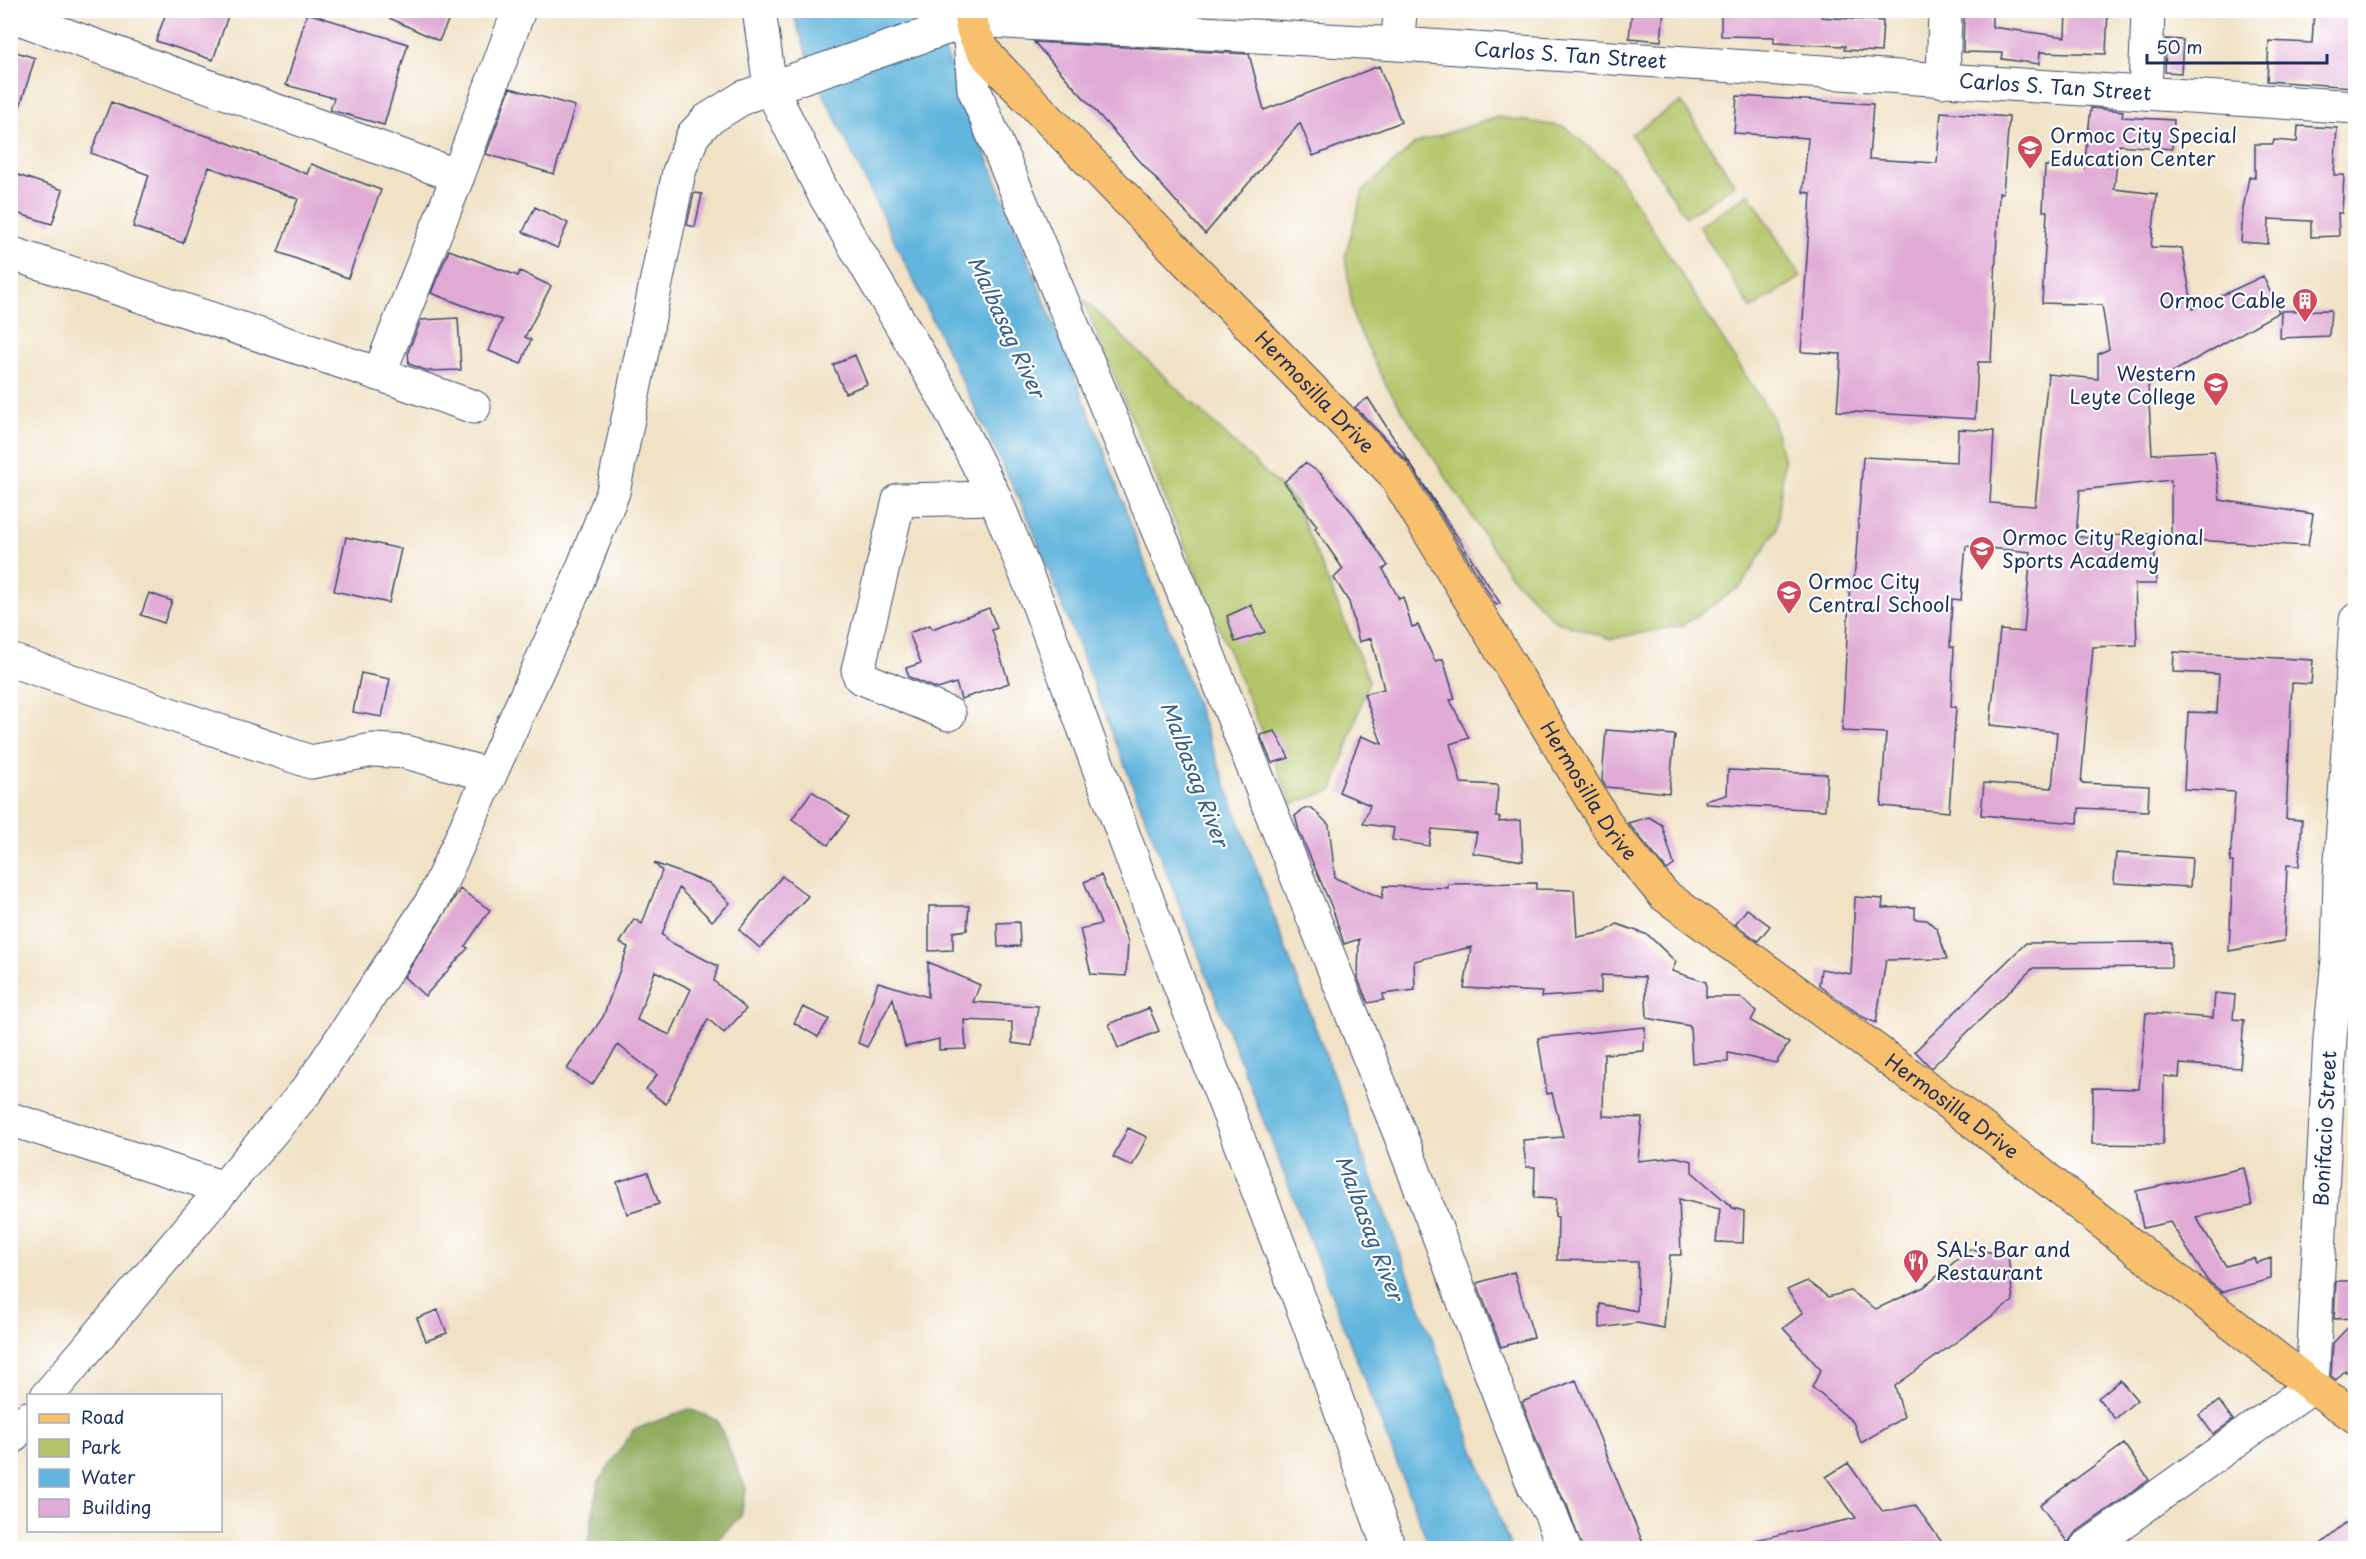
<svg xmlns="http://www.w3.org/2000/svg" width="2366" height="1559" viewBox="0 0 2366 1559" font-family="'Playpen Sans',sans-serif">
  <style>
    .green { fill: #b3c568; stroke: #677a63; stroke-width: 1.5 }
    .forest { fill: #8eaa5c; stroke: #546c5d; stroke-width: 1.5 }
    .water { fill: #62b5dd; stroke: #3e729e; stroke-width: 1.5 }
    .building { fill: #e0aad5; fill-rule: evenodd }
    .lines { fill: none; stroke-linecap: round; stroke-linejoin: round }
    .minor-casing { stroke: #3b4a6e; stroke-width: 35 }
    .major-casing { stroke: #3b4a6e; stroke-width: 35 }
    .minor { stroke: #fff; stroke-width: 33 }
    .major { stroke: #f8bf6c; stroke-width: 33 }
    .labels { text-anchor: middle; stroke-width: 4.5; stroke-linejoin: round; paint-order: stroke }
    .street-label { font-size: 20px; fill: #1b2f5e; stroke: #fff }
    .poi-label { font-size: 20px; fill: #1b2f5e; stroke: #fff; text-anchor: start }
    .water-label { font-size: 21px; font-style: italic; fill: #345e8a; stroke: #fff }
  </style>
  <rect width="100%" height="100%" fill="#fff"/>
  <filter id="ink" filterUnits="userSpaceOnUse"><feTurbulence type="fractalNoise" baseFrequency=".0167" numOctaves="2"/><feDisplacementMap in="SourceGraphic" scale="12" xChannelSelector="R" yChannelSelector="G"/><feConvolveMatrix kernelMatrix="1 2 1 2 8 2 1 2 1" color-interpolation-filters="sRGB"/></filter>
  <filter id="wash" filterUnits="userSpaceOnUse"><feTurbulence type="fractalNoise" baseFrequency=".008" numOctaves="4" result="noise"/><feDisplacementMap in="SourceGraphic" scale="24" xChannelSelector="R" yChannelSelector="G"/><feGaussianBlur stdDeviation="1.35" result="paint"/><feColorMatrix in="noise" values="0 0 0 0 0 0 0 0 0 0 0 0 0 0 0 0 0 1.4 0 .05"/><feComposite in="paint" operator="in"/></filter>
  <g filter="url(#wash)">
    <rect width="100%" height="100%" fill="#f1e2c6"/>
    <path class="green" d="M1681,102L1735,185L1686,217L1631,134Z
      M1498,117L1565,127L1614,169L1771,415L1784,461L1777,529L1741,586L1683,625L1611,639L1555,621L1509,574L1386,385L1354,319L1345,256L1363,191L1416,143Z
      M1749,193L1801,277L1751,309L1699,226Z
      M1082,298L1294,500L1369,680L1333,790L1292,804Z"/>
    <path class="forest" d="M689,1409L717,1420L746,1489L741,1516L709,1548H587L598,1483L633,1430Z"/>
    <path class="water" d="M792,11H929L1103,448L1282,939L1511,1548H1430L1030,522L814,74Z"/>
    <g id="blocks">
      <path class="building" d="M167,10H230L213,60L156,41Z
        M372,10H453L439,41Z
        M1632,10H1664L1661,41L1629,38Z
        M1721,10H1821V17L1883,21L1881,52L1844,50L1845,46L1774,43V37L1721,36Z
        M1964,10H1992V27L2065,37L2066,10H2108L2106,54L2040,52L2039,64L2002,59L2003,53L1963,52Z
        M2314,10H2355L2353,87L2267,81L2269,41L2312,43Z
        M307,13L408,44L384,125L330,110L334,98L286,85Z
        M2166,39L2183,40L2181,73L2165,72Z
        M1034,42L1249,54L1264,110L1379,66L1401,122L1313,156L1300,123L1205,234Z
        M10,50L35,58L15,123L10,122Z
        M510,88L575,106L554,174L486,154Z
        M1737,96L1873,104L1869,159L1937,163L1941,112L2009,117L2003,193H1999L1991,362H1978L1975,419L1837,411L1841,354L1801,352L1811,193L1803,192L1808,138L1734,133Z
        M111,102L169,125L218,139L307,174L311,164L381,190L348,278L278,252L298,199L209,167L183,243L133,227L149,175L91,153Z
        M2091,108L2123,111L2122,117L2174,120L2172,149L2119,145L2114,189L2157,194L2151,247L2182,248L2193,309L2263,276L2279,312L2148,386L2152,454L2214,451L2220,500L2313,514L2308,546L2171,539V480L2080,490L2076,537L2154,534L2156,584H2135L2137,645L2093,647L2081,783L2149,786L2148,811L2079,808L2078,823L1981,815L1984,783L2052,788L2057,732L1990,725L2000,630L2024,632L2031,552L1966,546L1961,600L1952,599L1950,647H1954L1951,707H1956L1949,812L1881,806L1886,733L1842,731L1850,581L1854,582L1863,457L1957,462L1958,429L1994,431L1990,503L2035,506L2048,374L2098,379V354L2109,349L2102,305L2042,303L2047,211H2043L2045,166L2084,168Z
        M2298,126L2337,128L2334,175H2344L2342,213H2338L2339,236L2311,237V221L2269,219L2268,244L2241,242L2243,209L2249,177H2255V144H2273L2274,140L2297,142Z
        M15,174L63,190L52,224L10,211V189Z
        M694,193L702,194L695,227L687,225Z
        M535,207L568,223L557,248L523,232Z
        M449,250L518,276L520,271L551,286L525,337L531,340L521,364L489,351L502,320L431,293Z
        M2331,310L2329,336L2280,338L2281,311Z
        M458,318L461,370L428,371L409,364L408,352L421,320Z
        M855,355L867,384L845,393L833,365Z
        M1368,398L1500,603L1496,605L1410,464L1355,407Z
        M1305,463L1320,473L1354,515L1388,566L1383,569L1399,599L1403,597L1412,627L1418,625L1435,661L1443,659L1455,699L1450,700L1469,738L1450,744L1461,783L1498,785L1496,817H1500L1499,822L1521,820L1523,861L1473,853L1477,833L1432,829L1429,846L1392,840L1394,828L1363,824L1370,805L1339,792L1361,736L1382,744L1364,694L1384,689L1371,638L1359,642L1349,602L1334,578L1343,569L1315,528L1317,526L1284,482Z
        M346,537L401,549L389,603L334,591Z
        M149,593L172,601L164,623L141,615Z
        M1251,605L1265,632L1235,642L1227,616Z
        M989,608L997,628L992,630L1009,683L961,699L956,683L938,689L909,677L906,668L921,663L909,633L930,625L932,629Z
        M2174,652L2313,660L2311,684L2292,683L2286,819L2302,820L2299,866L2287,865L2284,941L2229,951L2233,862H2230L2235,792L2184,789L2188,712L2217,713L2219,674L2173,672Z
        M361,673L390,679L382,717L353,712Z
        M1606,730L1675,735L1669,793L1606,787L1602,780Z
        M1275,731L1289,758L1272,763L1260,735Z
        M1728,770L1827,774L1825,810L1706,804L1705,801L1727,795Z
        M812,791L849,817L828,845L792,819Z
        M1305,808H1312L1329,825L1335,878L1382,898L1384,886L1448,888V884L1536,883V889L1574,890L1577,937L1605,932L1617,924L1648,935L1676,962L1672,971L1706,982V997H1740L1756,1011L1751,1021L1789,1043L1776,1063L1728,1053V1062L1692,1063L1690,1026L1647,1018L1645,977L1601,975V993L1541,997L1542,992L1464,988L1471,947L1414,961L1415,990L1383,994L1384,1000L1368,1003L1358,979L1359,939L1344,944L1333,910L1299,831L1295,816Z
        M1649,817L1662,825L1674,865L1667,870L1628,823Z
        M2116,853L2192,858L2190,887L2114,883Z
        M654,863L709,883L730,903L712,921L679,888L662,935L667,938L666,940L718,966L714,981L746,1009L724,1033L708,1019L666,1104L646,1089L657,1075L618,1045L592,1085L567,1069L603,1017L628,947L620,943L634,919L642,924L662,871ZM655,971L691,989L670,1035L637,1020Z
        M1101,875L1128,942L1126,976L1091,974L1080,929L1101,924L1084,882Z
        M782,876L808,896L760,948L739,930Z
        M460,889L490,910L465,946L468,948L425,996L404,977Z
        M1855,897L1883,899L1882,908L1915,907V919L1927,920L1937,929L1947,959L1886,960L1876,1023L1863,1017L1819,985L1821,969L1851,974Z
        M929,906H969L967,930L953,932V950L929,951Z
        M1747,909L1770,926L1758,941L1735,924Z
        M1019,922L1020,946L998,947L997,923Z
        M2171,942V967L2033,968L1931,1068L1915,1051L2026,943Z
        M928,962L980,985L973,1002L1038,1006L1032,1046L1012,1043V1022L964,1020L966,1049L939,1050V1039L905,1047L893,998L867,1047L858,1043L878,982L928,997Z
        M2215,993L2235,995L2233,1019L2244,1020L2240,1068L2180,1064L2179,1078L2164,1076L2163,1145L2092,1144L2093,1088L2139,1089L2146,1013L2213,1018Z
        M803,1007L829,1019L818,1037L794,1023Z
        M1149,1008L1159,1031L1118,1048L1109,1024Z
        M1645,1027L1644,1051L1604,1054L1603,1116L1642,1118L1638,1161L1676,1157L1692,1161V1172L1733,1208L1744,1211L1743,1243L1716,1242L1720,1209L1679,1199L1681,1255H1670L1664,1328L1637,1323L1600,1328V1304L1637,1311L1638,1262L1557,1260L1558,1217H1555L1556,1199L1534,1198L1535,1167H1526L1523,1140L1563,1137L1552,1093L1547,1094L1538,1038Z
        M1128,1128L1147,1137L1132,1166L1113,1157Z
        M2244,1168L2252,1206L2196,1217L2226,1266L2254,1258L2256,1263L2271,1258V1279L2222,1292L2207,1280L2170,1222L2143,1228L2136,1191Z
        M648,1172L659,1204L627,1214L617,1182Z
        M1970,1249L2008,1255L2013,1301L1895,1386L1904,1417L1861,1443L1853,1422L1812,1387L1821,1370L1783,1328L1803,1313L1787,1290L1807,1281L1828,1297L1850,1291L1876,1309L1924,1287Z
        M1514,1272L1534,1337L1501,1347L1477,1283Z
        M2336,1281H2355V1318L2334,1319Z
        M438,1310L447,1333L426,1341L417,1318Z
        M2355,1320V1381L2345,1370L2336,1380L2331,1376L2333,1343Z
        M1576,1380L1645,1548H1582L1567,1505L1551,1478L1522,1402Z
        M2120,1380L2137,1400L2115,1419L2098,1398Z
        M2219,1401L2233,1420L2213,1434L2199,1415Z
        M2124,1444L2149,1480L2075,1533L2068,1543L2040,1505Z
        M1848,1463L1883,1512L1915,1505L1946,1548H1755V1540L1856,1518L1826,1477Z
        M2355,1516V1548H2316Z"/>
    </g>
  </g>
  <g filter="url(#ink)">
    <use href="#blocks" fill-opacity="0" stroke="#3b4a6e" stroke-width="1.5"/>
    <g class="lines">
      <defs>
        <g id="minor">
          <path d="M759,10L770,87L824,194L944,397L995,498L1039,606L1153,915L1323,1361L1389,1548"/>
          <path d="M10,15L458,176"/>
          <path d="M968,17L974,89L1174,569L1403,1142L1534,1486L1550,1512L1564,1548"/>
          <path d="M1398,44L1400,10"/>
          <path d="M1943,81L1945,10"/>
          <path d="M2145,93L2148,10"/>
          <path d="M10,253L379,374L474,407"/>
          <path d="M379,374L458,176L519,10"/>
          <path d="M10,660L311,762L373,750L406,752L490,775"/>
          <path d="M949,714L860,677L858,670L899,500L995,498"/>
          <path d="M10,1119L224,1188"/>
          <path id="s1" d="M47,1396L308,1089L433,900L574,590L613,492L679,172L693,135L707,120L744,97L970,20L1398,44L2356,107"/>
          <path d="M10,1439L28,1418"/>
          <path id="s2" d="M2086,1548L2312,1386L2330,1038L2338,960L2340,877L2356,620"/>
        </g>
        <g id="major">
          <path id="s3" d="M971,10C969,29 979,44 990,59L1394,474L1612,833L1664,895L1978,1125L2312,1386L2356,1417"/>
        </g>
      </defs>
      <use href="#minor" class="minor-casing"/>
      <use href="#major" class="major-casing"/>
      <use href="#minor" class="minor"/>
      <use href="#major" class="major"/>
    </g>
  </g>
  <defs>
    <symbol id="school-pin" viewBox="-11 -11 22 30"><path d="M0 17L-7.5 6A9.5 9.5 0 1 1 7.5 6Z" fill="#d1495b" stroke="#fff"/><path d="M0-5L7-2L0 1L-7-2ZM-4 1L0 2.5L4 1V4Q0 6-4 4Z" fill="#fff"/></symbol>
    <symbol id="building-pin" viewBox="-11 -11 22 30"><path d="M0 17L-7.5 6A9.5 9.5 0 1 1 7.5 6Z" fill="#d1495b" stroke="#fff"/><path d="M-4-6H4V6H1V3H-1V6H-4ZM-2.5-4.3h1.7v1.8h-1.7ZM.8-4.3h1.7v1.8H.8ZM-2.5-1h1.7V.8h-1.7ZM.8-1h1.7V.8H.8Z" fill="#fff"/></symbol>
    <symbol id="university-pin" viewBox="-11 -11 22 30"><path d="M0 17L-7.5 6A9.5 9.5 0 1 1 7.5 6Z" fill="#d1495b" stroke="#fff"/><path d="M0-5L7-2L0 1L-7-2ZM-4 1L0 2.5L4 1V4Q0 6-4 4Z" fill="#fff"/></symbol>
    <symbol id="restaurant-pin" viewBox="-11 -11 22 30"><path d="M0 17L-7.5 6A9.5 9.5 0 1 1 7.5 6Z" fill="#d1495b" stroke="#fff"/><path d="M-5-6h1v4h1v-4h1v4h1v-4h1v5L-1.5 .5V6h-2V.5L-5-1ZM5-6V6H3V1.5H1.5Q1.5-4 5-6Z" fill="#fff"/></symbol>
  </defs>
  <g fill-rule="evenodd">
    <use href="#school-pin" x="2015" y="133" width="30" height="40"/>
    <use href="#building-pin" x="2290" y="286" width="30" height="40"/>
    <use href="#university-pin" x="2201" y="370" width="30" height="40"/>
    <use href="#school-pin" x="1967" y="534" width="30" height="40"/>
    <use href="#school-pin" x="1774" y="578" width="30" height="40"/>
    <use href="#restaurant-pin" x="1901" y="1247" width="30" height="40"/>
  </g>
  <g class="labels">
    <g class="street-label">
      <text dy="7" stroke="none"><textPath href="#s1" startOffset="2346">Carlos S. Tan Street</textPath></text>
      <text dy="7" stroke="none"><textPath href="#s1" startOffset="2832">Carlos S. Tan Street</textPath></text>
      <text dy="7" stroke="none"><textPath href="#s3" startOffset="519">Hermosilla Drive</textPath></text>
      <text dy="7" stroke="none"><textPath href="#s3" startOffset="1005">Hermosilla Drive</textPath></text>
      <text dy="7" stroke="none"><textPath href="#s3" startOffset="1491">Hermosilla Drive</textPath></text>
      <text dy="7" stroke="none"><textPath href="#s2" startOffset="536">Bonifacio Street</textPath></text>
    </g>
    <g class="poi-label">
      <text x="2050" y="143">Ormoc City Special<tspan x="2050" dy="23">Education Center</tspan></text>
      <text x="2286" y="308" text-anchor="end">Ormoc Cable</text>
      <text x="2196" y="381" text-anchor="end">Western<tspan x="2196" dy="23">Leyte College</tspan></text>
      <text x="2002" y="545">Ormoc City Regional<tspan x="2002" dy="23">Sports Academy</tspan></text>
      <text x="1808" y="589">Ormoc City<tspan x="1808" dy="23">Central School</tspan></text>
      <text x="1936" y="1257">SAL's Bar and<tspan x="1936" dy="23">Restaurant</tspan></text>
    </g>
    <g class="water-label">
      <text transform="translate(1006 327) rotate(65)" y="7">Malbasag River</text>
      <text transform="translate(1194 774) rotate(69)" y="7">Malbasag River</text>
      <text transform="translate(1369 1228) rotate(69)" y="7">Malbasag River</text>
    </g>
  </g>
  <rect width="2366" height="1559" fill="none" stroke="#fff" stroke-width="36"/>
  <rect x="27" y="1394" width="195" height="138" fill="#ffffff" stroke="#a4acbf" stroke-width="1.5"/>
  <rect x="39" y="1414" width="30" height="9" fill="#f8bf6c" stroke="#a4acbf" stroke-width="1.5"/>
  <text x="81" y="1424" font-size="18" fill="#1b2f5e">Road</text>
  <rect x="39" y="1439" width="30" height="18" fill="#b3c568" stroke="#a4acbf" stroke-width="1.5"/>
  <text x="81" y="1454" font-size="18" fill="#1b2f5e">Park</text>
  <rect x="39" y="1469" width="30" height="18" fill="#62b5dd" stroke="#a4acbf" stroke-width="1.5"/>
  <text x="81" y="1484" font-size="18" fill="#1b2f5e">Water</text>
  <rect x="39" y="1499" width="30" height="18" fill="#e0aad5" stroke="#a4acbf" stroke-width="1.5"/>
  <text x="81" y="1514" font-size="18" fill="#1b2f5e">Building</text>
  <path d="M2147 54v9h180v-9" fill="none" stroke="#1b2f5e" stroke-width="3"/>
  <text x="2156" y="54" font-size="18" fill="#1b2f5e" stroke="#ffffff" stroke-width="4.5" paint-order="stroke">50 m</text>
</svg>
